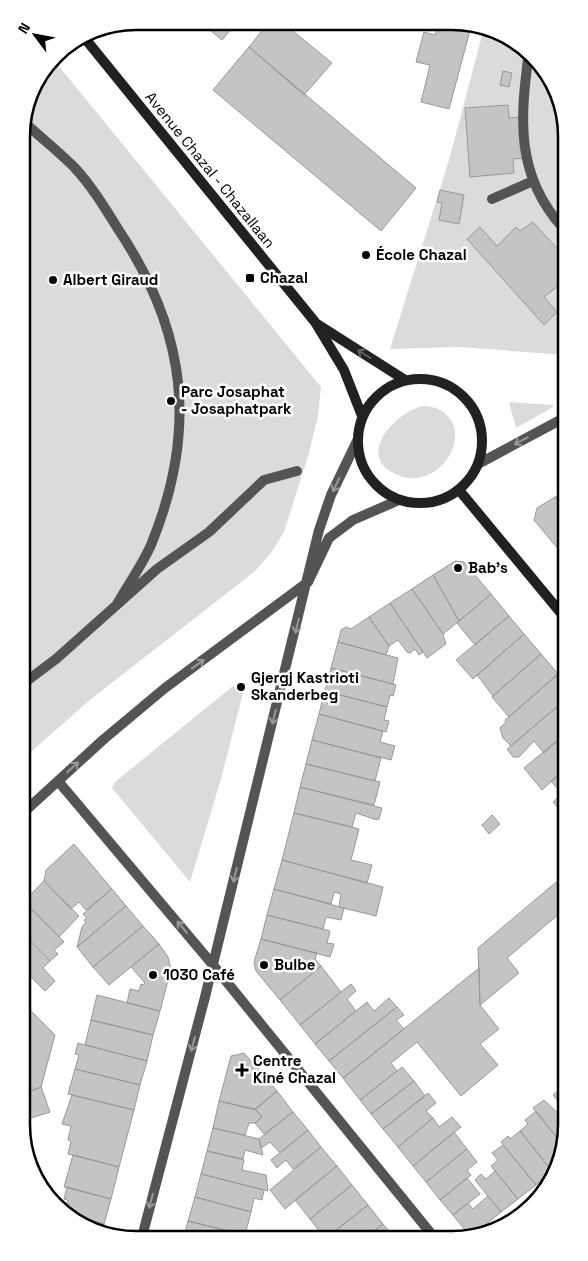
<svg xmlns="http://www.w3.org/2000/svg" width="588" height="1261" viewBox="0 0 588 1261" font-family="'Space Grotesk',sans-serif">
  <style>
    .green { fill: #dbdbdb }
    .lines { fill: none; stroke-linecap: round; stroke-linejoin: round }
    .stream { stroke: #a2a2a2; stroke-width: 8 }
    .building { fill: #c4c4c4; stroke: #989898 }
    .lane { stroke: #545454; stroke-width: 10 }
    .street { stroke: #545454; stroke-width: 10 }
    .secondary { stroke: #212121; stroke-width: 10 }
    .oneway { stroke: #646464 }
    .oneway2 { stroke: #989898 }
    .poi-dot { fill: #000; stroke: #fff; stroke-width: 2 }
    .labels { text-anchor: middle; stroke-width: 5; stroke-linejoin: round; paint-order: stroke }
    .street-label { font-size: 15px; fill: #000; stroke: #fff }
    .poi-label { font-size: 15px; font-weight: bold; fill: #000; stroke: #fff; text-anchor: start }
    .rim { fill: none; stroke: #000; stroke-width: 2.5 }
  </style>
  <rect width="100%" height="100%" fill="#fff"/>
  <path class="green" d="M484,28L528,50L563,106L564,355L460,347L390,349L449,160Z
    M53,59L321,387L318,416L308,456L284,532L271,553L254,572L91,699L24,758L22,128L33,85Z
    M509,402L553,405V407L516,428Z
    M422,406C428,406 435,407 440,410C478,431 438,495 395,474C356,455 394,414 422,406Z
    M233,686L243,693L221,779L190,882L112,788L115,782Z"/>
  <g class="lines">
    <path class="stream" d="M22,231L26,226"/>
  </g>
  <path class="building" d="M200,22H237L222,40Z
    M269,22H282L332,63L304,95L249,47Z
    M439,23H472L449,109L421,102L430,65L416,62L424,32L435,35Z
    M249,47L416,188L381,231L213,90Z
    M503,71L512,73L509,87L500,85Z
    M508,105L509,118L521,117L524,158L513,159L514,173L470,177L465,108Z
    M440,190L464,195L459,224L439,220L442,203L437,202Z
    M533,222L563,255V274L561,276L563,282L544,297L557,312L544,325L467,239L480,227L497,246L516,227L520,231Z
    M564,492V508L555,497Z
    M555,497L564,508V556L534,520L537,508Z
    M455,561L464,562L491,594L459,621L433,575Z
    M433,575L459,621L443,634L412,589Z
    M412,589L443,634L446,644L427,658L390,603Z
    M491,594L509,616L475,645L457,623Z
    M390,603L423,652L419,655L415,649L410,653L407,652L398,640L389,646L369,617Z
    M509,616L524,634L473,679L456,660Z
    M369,617L389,646L386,655L338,642L341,630L346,627L351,629Z
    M524,634L541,654L493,696L477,675Z
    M338,642L398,658L393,684L331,668Z
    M541,654L558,674L509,717L492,697Z
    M331,668L396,685L393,696L390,695L387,707L325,691Z
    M558,674L565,683V700L511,746L503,738L500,728L506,722L505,720Z
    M325,691L387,707L384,720L389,721L386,732L319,714Z
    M565,700V734L544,753L534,741L519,757H513L507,749Z
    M319,714L383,731L380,742L395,746L391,760L312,740Z
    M565,734V769L542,790L524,768Z
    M312,740L381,758L375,781L306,764Z
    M306,764L380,782L374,805L300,787Z
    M565,769V804L559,809L553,802L562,794L551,781Z
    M300,787L382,808L379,819L377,820L356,813L352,827L294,813Z
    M294,813L359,829L351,860L372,865L367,883L282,860Z
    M492,815L500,824L489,834L482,825Z
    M74,844L112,889L86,910L79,902L71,909L44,881L46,870Z
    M282,860L383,887L376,916L339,907L341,894L334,892L331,904L274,889Z
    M561,878L566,884V908L507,958L519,973L480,1005L478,948Z
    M44,881L79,916L59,937L24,901Z
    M112,889L126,906L77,947L82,927L86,922L84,920L87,918L83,914Z
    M274,889L344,908L341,920L326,917L323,929L267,915Z
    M24,901L64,942L54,950L58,954L50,961L24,935Z
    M126,906L143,926L93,967L77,947Z
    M267,915L330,931L327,943L334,944L330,957L261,939Z
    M143,926L159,944L109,985L93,967Z
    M24,935L50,961L43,968L55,981L45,991L25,971Z
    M261,939L317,953L315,959L321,966L280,1000L256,971L254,962Z
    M159,944L168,957L171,969L160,1011L127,1003L130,989L139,991L141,984L144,985L145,983L131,967Z
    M321,966L341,992L300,1025L280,1000Z
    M479,968L480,1005L499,1029L480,1044L498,1065L461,1096L417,1042L391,1063L397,1071L360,1100L343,1078Z
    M351,984L356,991L347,999L356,1011L315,1044L300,1025Z
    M97,995L160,1011L153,1035L91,1020Z
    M389,998L397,1007L329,1061L315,1044L367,1002L374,1011Z
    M25,1005L55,1035L41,1087L25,1093Z
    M397,1007L404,1015L396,1020L404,1029L343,1078L329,1061Z
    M91,1020L153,1035L147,1061L85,1045Z
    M78,1043L147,1061L140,1085L75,1069L79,1055L75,1054Z
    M244,1053L277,1091L255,1110L219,1101L231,1056Z
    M402,1067L414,1081L371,1114L360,1100Z
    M75,1069L140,1085L134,1110L68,1094Z
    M414,1081L425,1096L383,1129L371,1114Z
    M566,1084V1111L553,1095Z
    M41,1087L50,1112L25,1120V1093Z
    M277,1091L293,1112L264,1134L255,1123L262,1117L255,1109Z
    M428,1093L436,1103L426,1111L433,1118L398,1147L383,1129Z
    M72,1095L134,1110L119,1167L68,1154L71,1141L68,1140L71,1126L62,1124Z
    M544,1100L560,1115L566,1111V1133L562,1144L533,1108Z
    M219,1101L255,1109L262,1117L255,1123H249L245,1135L213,1128Z
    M536,1111L562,1144L551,1170L520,1131L528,1124L525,1120Z
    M293,1112L308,1130L280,1153L270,1142L261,1148L259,1139Z
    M452,1117L461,1127L413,1166L398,1147L433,1118L439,1127Z
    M213,1128L259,1139L263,1155L245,1150L243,1159L207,1151Z
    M308,1130L321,1147L293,1169L286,1160L277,1168L271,1160Z
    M520,1131L551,1170L536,1185L501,1142L508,1136L510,1139Z
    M454,1132L467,1149L426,1182L413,1166Z
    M503,1145L536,1185L518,1199L491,1166L498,1160L492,1153Z
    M321,1147L337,1166L285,1209L270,1190Z
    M467,1149L477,1162L467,1170L471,1175L440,1200L426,1182Z
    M207,1151L244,1160L242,1170L266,1175L268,1191L201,1174Z
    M73,1155L119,1167L111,1199L64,1187Z
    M337,1166L352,1185L310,1219L295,1200Z
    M495,1171L518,1199L501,1212L475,1180L481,1174L486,1179Z
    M201,1174L264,1190L262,1200L254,1198L251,1212L195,1197Z
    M467,1178L480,1194L453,1215L440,1200Z
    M352,1185L368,1205L335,1231L324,1237L310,1219Z
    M67,1187L111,1199L104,1224L64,1213L68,1200L64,1199Z
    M488,1196L501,1212L477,1232L465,1230L453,1215L468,1203L473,1209Z
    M195,1197L251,1212L245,1235L188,1221Z
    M368,1205L383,1224L368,1236H339L335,1231Z
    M64,1213L104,1224L102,1232Z
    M188,1221L245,1235V1237H184Z
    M383,1224L393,1236H368Z"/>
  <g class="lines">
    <path class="lane" d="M529,52C520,118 515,175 563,228
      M492,199L533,181"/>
    <path class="street" d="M23,121C40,137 58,151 74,167C91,185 105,208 118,229C187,332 198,430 151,545C142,565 128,585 117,604
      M478,464L564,418
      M24,683L56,659L157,569L209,532L264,480L297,471
      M58,781L213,965L433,1236
      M24,812L104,739L165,688L308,582L329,538L353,520L399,500
      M142,1237L205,997L319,530L331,495L357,441"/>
    <path class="secondary" d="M83,36L315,322L344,370L362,416
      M317,324L405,380
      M358 441a62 62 0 1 1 124 0a62 62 0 1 1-124 0Z
      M459,490L565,618"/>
  </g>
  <defs><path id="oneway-shaft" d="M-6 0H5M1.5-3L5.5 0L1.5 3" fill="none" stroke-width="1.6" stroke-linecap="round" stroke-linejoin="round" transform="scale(1.25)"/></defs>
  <use class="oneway" href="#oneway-shaft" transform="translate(364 354) rotate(-148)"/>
  <g class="oneway2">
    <use href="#oneway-shaft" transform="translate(521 441) rotate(152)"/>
    <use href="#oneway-shaft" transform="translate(336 485) rotate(116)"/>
    <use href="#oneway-shaft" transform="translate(297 626) rotate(104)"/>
    <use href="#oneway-shaft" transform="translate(198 664) rotate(-36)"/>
    <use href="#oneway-shaft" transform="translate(274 717) rotate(104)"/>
    <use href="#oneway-shaft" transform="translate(73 767) rotate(-42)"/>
    <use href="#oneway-shaft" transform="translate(235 875) rotate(104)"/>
    <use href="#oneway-shaft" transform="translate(182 927) rotate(-130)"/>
    <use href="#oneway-shaft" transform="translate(193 1044) rotate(105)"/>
    <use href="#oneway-shaft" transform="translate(151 1201) rotate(105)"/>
  </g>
  <g class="poi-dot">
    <circle cx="366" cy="255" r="5"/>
    <rect x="245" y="273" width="10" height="10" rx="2.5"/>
    <circle cx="53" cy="280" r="5"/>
    <circle cx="171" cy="401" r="5"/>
    <circle cx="458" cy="568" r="5"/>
    <circle cx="241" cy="687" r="5"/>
    <circle cx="264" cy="965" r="5"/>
    <circle cx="153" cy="975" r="5"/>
    <path d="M239.5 1062.5h5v5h5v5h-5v5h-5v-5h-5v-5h5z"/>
  </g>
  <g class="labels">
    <g class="street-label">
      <text transform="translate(210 170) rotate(51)" y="5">Avenue Chazal - Chazallaan</text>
    </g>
    <g class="poi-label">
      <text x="376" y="260">École Chazal</text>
      <text x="260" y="283">Chazal</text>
      <text x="63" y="285">Albert Giraud</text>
      <text x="181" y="397">Parc Josaphat<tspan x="181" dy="17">- Josaphatpark</tspan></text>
      <text x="468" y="573">Bab’s</text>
      <text x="251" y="683">Gjergj Kastrioti<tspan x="251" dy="17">Skanderbeg</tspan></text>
      <text x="274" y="970">Bulbe</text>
      <text x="163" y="980">1030 Café</text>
      <text x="253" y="1066">Centre<tspan x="253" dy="17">Kiné Chazal</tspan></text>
    </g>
  </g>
  <path d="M0 0H588V1261H0ZM136 30H452A106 106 0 0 1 558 136V1125A106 106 0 0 1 452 1231H136A106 106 0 0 1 30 1125V136A106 106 0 0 1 136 30Z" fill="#fff" fill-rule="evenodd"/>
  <path class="rim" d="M136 30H452A106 106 0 0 1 558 136V1125A106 106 0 0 1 452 1231H136A106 106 0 0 1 30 1125V136A106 106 0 0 1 136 30Z"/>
  <g transform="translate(35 35) rotate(302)" stroke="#ffffff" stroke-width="4" paint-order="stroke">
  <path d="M0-4L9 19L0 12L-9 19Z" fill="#000000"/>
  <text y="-8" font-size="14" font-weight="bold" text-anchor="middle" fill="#000000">N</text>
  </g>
</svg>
